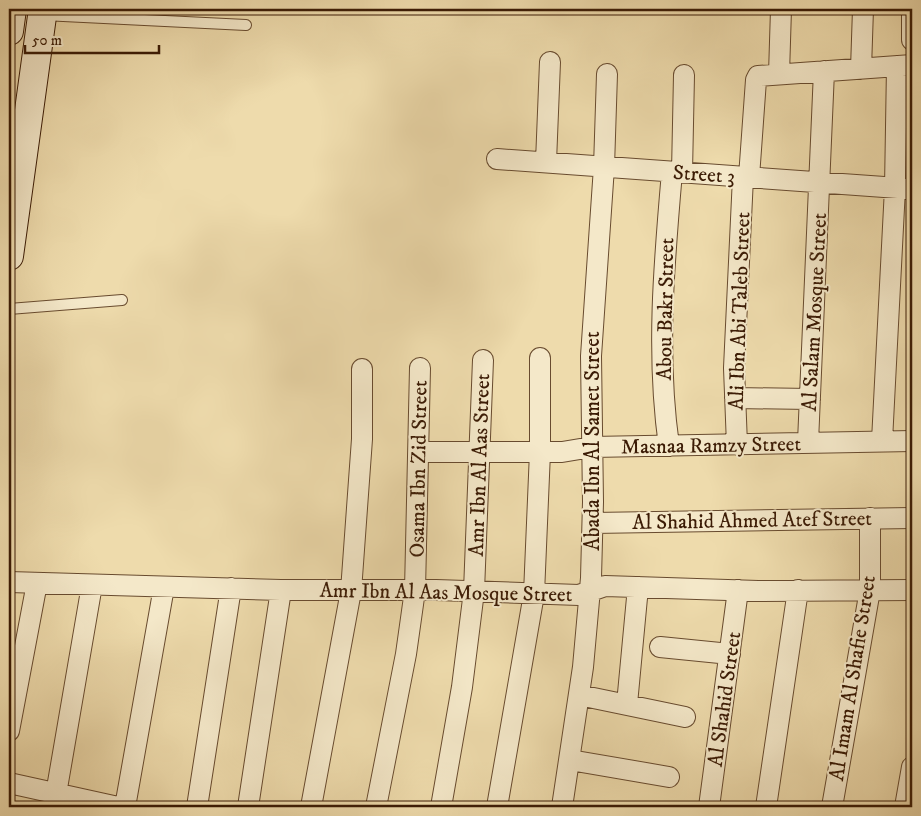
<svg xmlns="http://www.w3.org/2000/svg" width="921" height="816" viewBox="0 0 921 816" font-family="'IM FELL DW Pica',serif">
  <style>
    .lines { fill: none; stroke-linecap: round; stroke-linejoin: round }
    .service-casing { stroke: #684b2f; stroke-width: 12 }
    .minor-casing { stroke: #684b2f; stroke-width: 22 }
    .secondary-casing { stroke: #3b1b05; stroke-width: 30 }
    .service { stroke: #f4e8c9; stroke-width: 10 }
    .minor { stroke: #f4e8c9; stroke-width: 20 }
    .secondary { stroke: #f4e8c9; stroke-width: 28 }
    .labels { text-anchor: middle; stroke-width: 4; stroke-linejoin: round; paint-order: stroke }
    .street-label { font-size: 21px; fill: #3b1b05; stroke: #f4e8c9 }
  </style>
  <rect width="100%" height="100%" fill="#eedbac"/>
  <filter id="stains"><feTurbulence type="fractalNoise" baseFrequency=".004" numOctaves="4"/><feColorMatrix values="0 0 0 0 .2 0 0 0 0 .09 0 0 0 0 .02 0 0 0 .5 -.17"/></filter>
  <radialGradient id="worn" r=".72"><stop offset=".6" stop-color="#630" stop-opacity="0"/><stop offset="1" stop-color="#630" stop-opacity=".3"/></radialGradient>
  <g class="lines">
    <defs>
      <path id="service" d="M43,15L246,25
        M9,309L122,300"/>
      <path id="minor" d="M912,9V40
        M861,69L863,9
        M779,74L781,9
        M497,159L912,189
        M546,162L550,62
        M682,172L684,75
        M749,177L756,80L758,76L912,65
        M735,398L810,399
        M882,441L895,188L897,66
        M808,442L824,71
        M737,445L734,368L743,177
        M669,446C656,355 664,263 672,172
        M420,452H562L592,447L912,441
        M593,523L912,518
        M9,582L281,590H436L579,595L605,586L758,591L912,590
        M660,647L730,654
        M579,695L685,717
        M627,704L638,587
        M9,731L37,583
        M570,760L669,777
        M9,783L118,807
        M56,794L92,585
        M125,807L164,587
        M197,807L231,588
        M248,807L281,590
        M311,807L351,591L362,439V369
        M376,807L406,654L415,590L420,368
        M441,807L462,687L474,591L483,360
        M497,807L534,594L540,452V358
        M562,807L583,667L591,578L593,502L591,356L604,167L607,74
        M709,807L738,590
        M766,807L798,590
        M832,807L870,590V518
        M905,807L912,767"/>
      <path id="secondary" d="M9,31L12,9
        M9,256L43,9"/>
    </defs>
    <use href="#service" class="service-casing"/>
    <use href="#minor" class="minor-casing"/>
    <use href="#secondary" class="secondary-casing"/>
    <use href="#service" class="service"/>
    <use href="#minor" class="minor"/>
    <use href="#secondary" class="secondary"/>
  </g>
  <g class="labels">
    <g class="street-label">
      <text transform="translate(704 174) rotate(4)" y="7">Street 3</text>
      <text transform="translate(665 309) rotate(-89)" y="7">Abou Bakr Street</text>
      <text transform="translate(739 311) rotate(-88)" y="7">Ali Ibn Abi Taleb Street</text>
      <text transform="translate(814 312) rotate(-87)" y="7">Al Salam Mosque Street</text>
      <text transform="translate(592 441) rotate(-90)" y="7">Abada Ibn Al Samet Street</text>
      <text transform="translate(711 445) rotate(-1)" y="7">Masnaa Ramzy Street</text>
      <text transform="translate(479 465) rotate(-88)" y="7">Amr Ibn Al Aas Street</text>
      <text transform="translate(418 469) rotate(-89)" y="7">Osama Ibn Zid Street</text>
      <text transform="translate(752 520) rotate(-1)" y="7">Al Shahid Ahmed Atef Street</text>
      <text transform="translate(446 592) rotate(1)" y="7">Amr Ibn Al Aas Mosque Street</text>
      <text transform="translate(852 678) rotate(-81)" y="7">Al Imam Al Shafie Street</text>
      <text transform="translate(724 699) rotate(-82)" y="7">Al Shahid Street</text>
    </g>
  </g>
  <rect width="921" height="816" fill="none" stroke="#eedbac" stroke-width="30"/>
  <rect x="10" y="10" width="901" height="796" fill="none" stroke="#3b1b05" stroke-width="2.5"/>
  <rect x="15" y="15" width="891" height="786" fill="none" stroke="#3b1b05"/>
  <path d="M25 45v8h134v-8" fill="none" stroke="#3b1b05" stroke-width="2.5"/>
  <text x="32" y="45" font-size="15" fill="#3b1b05" stroke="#f4e8c9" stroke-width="4" paint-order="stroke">50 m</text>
  <rect width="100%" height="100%" filter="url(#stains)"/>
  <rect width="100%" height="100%" fill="url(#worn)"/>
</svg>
